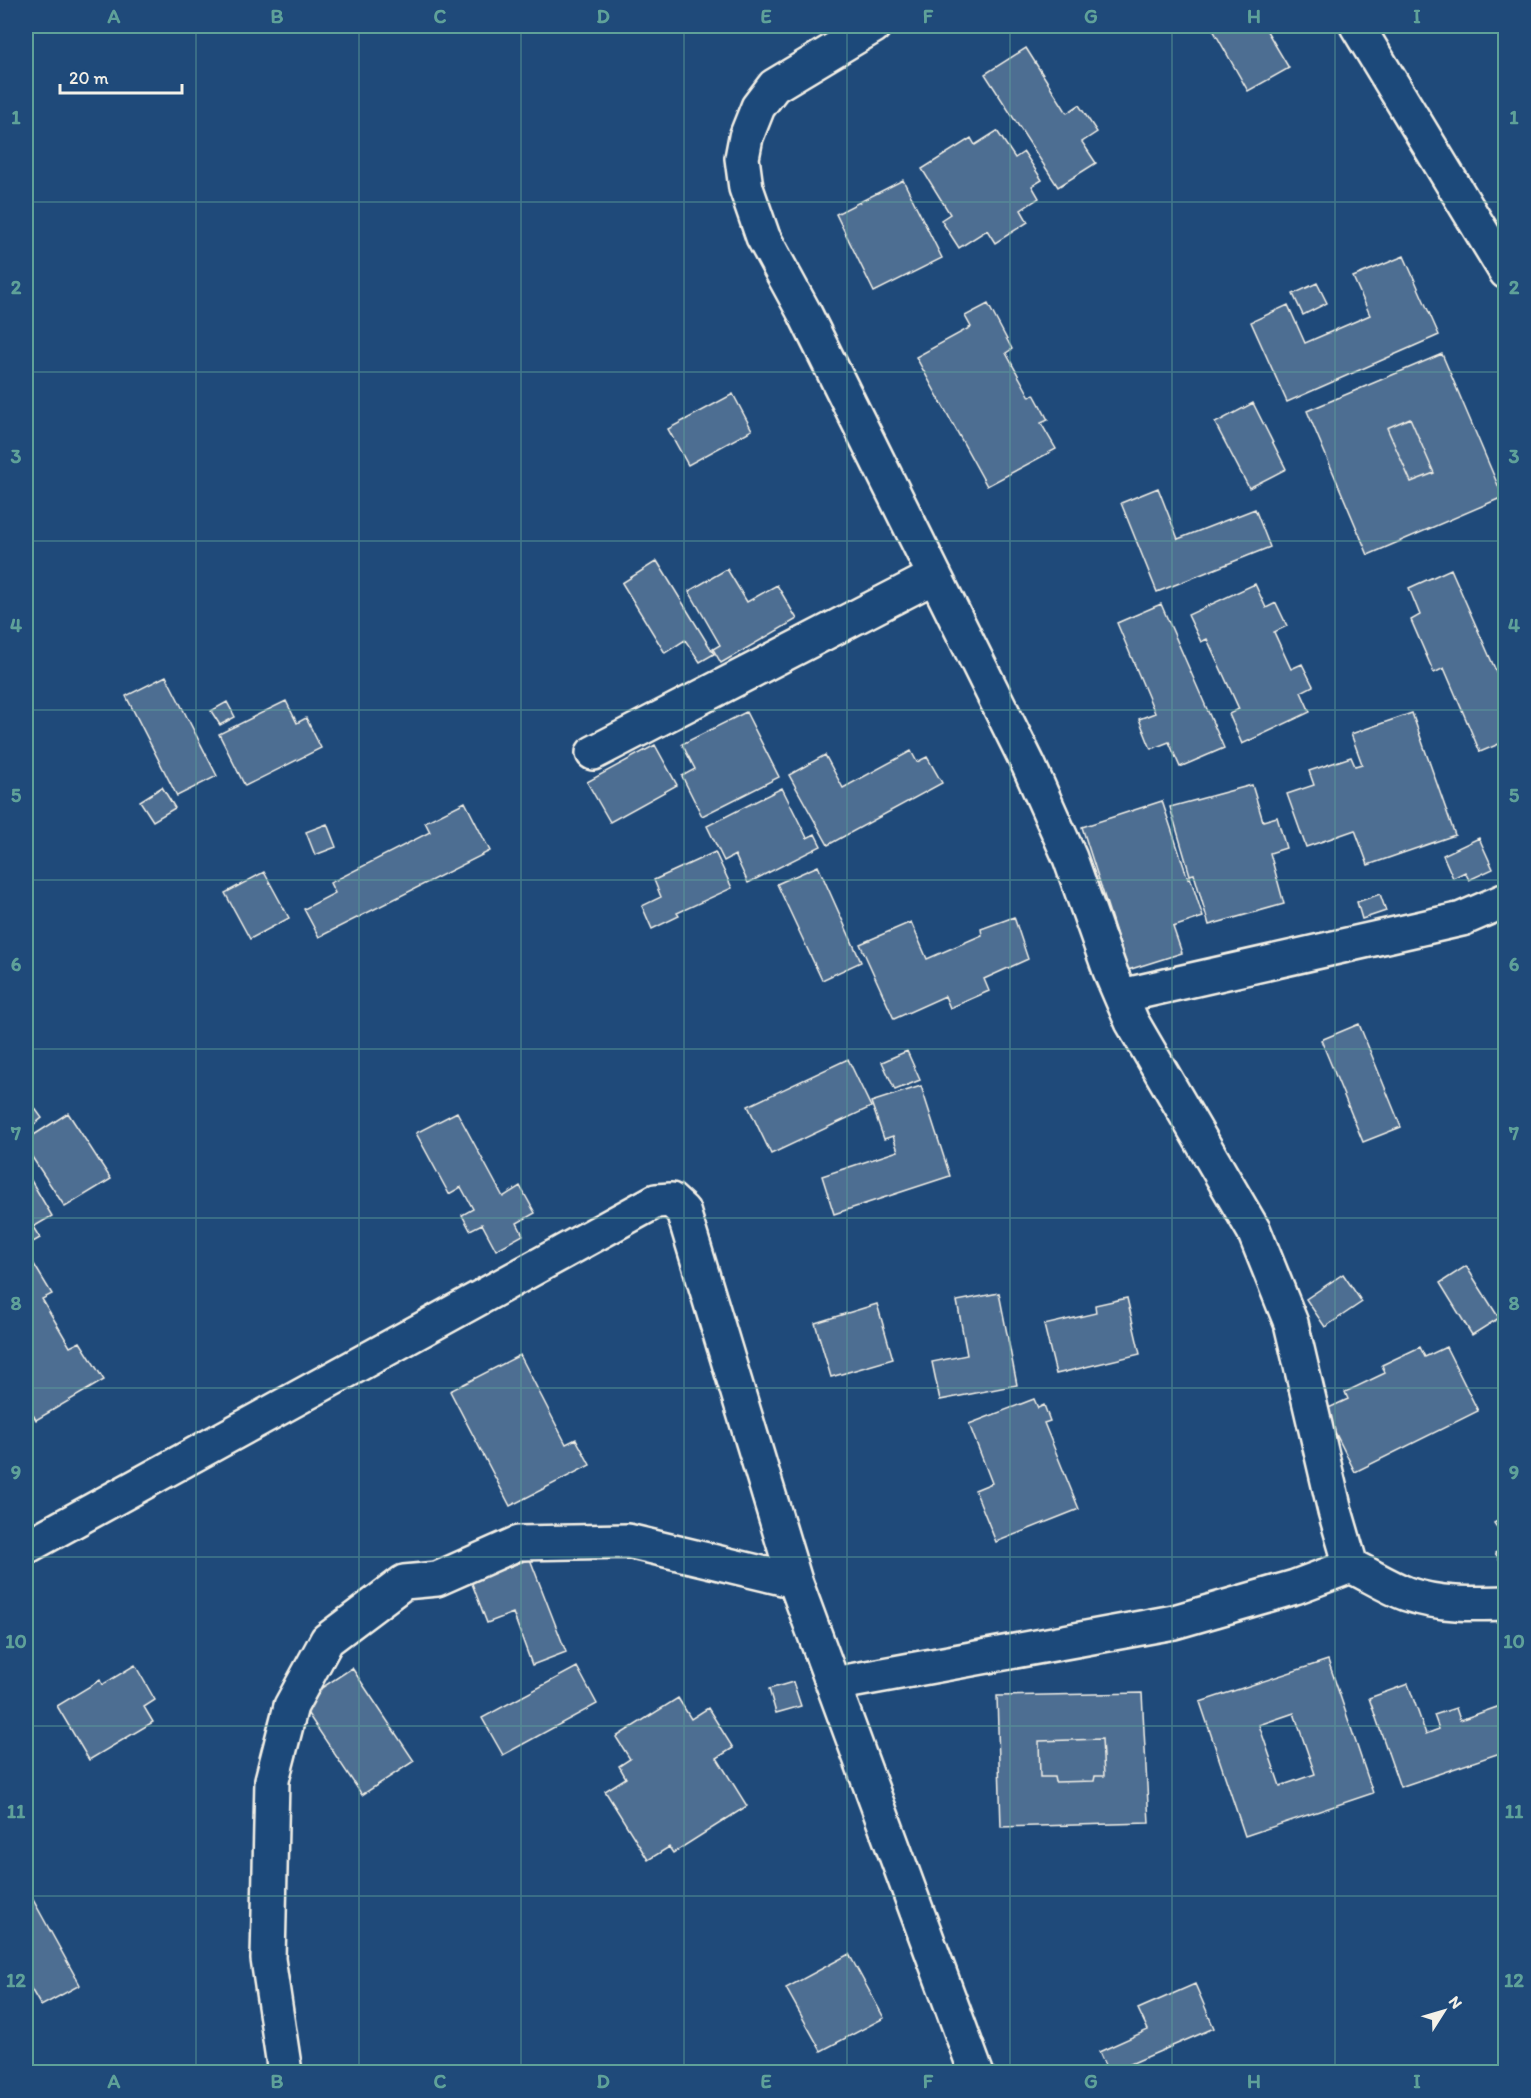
<svg xmlns="http://www.w3.org/2000/svg" width="1531" height="2098" viewBox="0 0 1531 2098" font-family="Itim,sans-serif">
  <style>
    .building { fill: #4d6e92; stroke: #f4f1e8; stroke-width: 1.5; fill-rule: evenodd }
    .lines { fill: none; stroke-linecap: round; stroke-linejoin: round }
    .minor-casing { stroke: #f4f1e8; stroke-width: 38 }
    .minor { stroke: #1f4a7a; stroke-width: 33 }
    .grid { fill: none; stroke: #5fa199; stroke-width: 1.5; stroke-opacity: 0.55 }
    .neatline { fill: none; stroke: #5fa199; stroke-width: 2 }
    .grid-label { font-size: 20px; text-anchor: middle; font-weight: bold; fill: #5fa199 }
  </style>
  <rect width="100%" height="100%" fill="#1f4a7a"/>
  <filter id="ink" filterUnits="userSpaceOnUse"><feTurbulence type="fractalNoise" baseFrequency=".0167" numOctaves="2"/><feDisplacementMap in="SourceGraphic" scale="12" xChannelSelector="R" yChannelSelector="G"/><feConvolveMatrix kernelMatrix="1 2 1 2 8 2 1 2 1" color-interpolation-filters="sRGB"/></filter>
  <g filter="url(#ink)">
    <path class="building" d="M1211,26H1264L1289,68L1248,91Z
      M1026,48L1067,113L1079,105L1097,132L1082,142L1096,163L1058,187L985,74Z
      M997,131L1015,158L1024,152L1042,180L1032,186L1039,198L1021,210L1028,222L995,243L987,230L959,248L941,220L950,214L922,169L971,138L975,145Z
      M903,180L942,258L874,292L836,214Z
      M1404,256L1439,335L1287,402L1251,322L1288,305L1305,343L1370,315L1353,277Z
      M1317,283L1327,303L1303,315L1293,294Z
      M988,304L1012,349L1006,353L1030,397L1034,394L1048,420L1041,423L1056,449L987,486L916,357L971,327L965,316Z
      M1442,354L1503,497L1368,555L1307,411ZM1410,418L1434,473L1411,482L1387,428Z
      M733,394L752,430L688,465L668,429Z
      M1253,403L1286,469L1249,488L1215,423Z
      M1410,418L1434,473L1411,482L1387,428Z
      M1158,488L1178,539L1255,509L1270,547L1157,592L1121,503Z
      M657,561L714,654L700,662L685,640L665,653L622,583Z
      M727,569L747,602L777,585L797,619L721,663L713,649L720,645L689,591Z
      M1451,569L1506,694V741L1480,752L1444,668L1434,673L1411,620L1420,615L1409,588Z
      M1255,584L1266,608L1276,603L1287,626L1274,632L1291,669L1302,664L1313,686L1301,692L1310,712L1242,744L1229,714L1239,709L1207,639L1201,642L1188,615Z
      M1161,604L1224,748L1180,767L1169,742L1151,749L1139,719L1155,713L1117,623Z
      M166,676L217,776L177,796L126,696Z
      M286,701L297,723L306,718L321,748L245,786L219,734Z
      M227,702L235,717L220,725L211,711Z
      M746,712L779,777L702,816L682,776L695,769L682,744Z
      M1412,713L1455,835L1368,865L1355,830L1306,847L1287,794L1314,785L1309,771L1351,757L1355,766L1362,764L1351,734Z
      M655,745L677,785L610,822L587,782Z
      M911,751L917,762L927,757L942,783L828,845L789,775L825,755L843,788Z
      M1252,785L1263,821L1277,817L1286,848L1270,853L1284,904L1209,925L1194,874L1190,875L1170,807Z
      M162,787L175,808L153,821L140,801Z
      M782,788L807,838L815,834L821,846L748,883L735,855L724,861L707,826Z
      M1162,801L1188,879L1190,877L1203,917L1173,927L1182,953L1128,970L1082,827Z
      M465,802L490,851L319,937L304,909L335,893L330,883L430,832L425,822Z
      M327,824L336,847L315,855L306,832Z
      M1479,838L1493,869L1469,880L1465,872L1453,878L1443,855Z
      M715,852L732,888L677,913L679,916L652,929L642,906L661,897L654,880Z
      M818,866L861,962L822,980L777,884Z
      M264,872L289,918L250,939L225,893Z
      M1380,894L1386,911L1362,919L1357,902Z
      M1014,917L1028,959L984,979L989,991L950,1008L945,996L894,1019L860,944L911,922L927,959L982,935L981,929Z
      M1359,1024L1401,1127L1363,1142L1321,1040Z
      M907,1051L920,1080L895,1090L882,1062Z
      M848,1059L871,1107L771,1154L748,1106Z
      M921,1086L950,1176L834,1214L822,1176L898,1151L893,1136L884,1139L871,1102Z
      M26,1096L42,1118L26,1131Z
      M457,1112L503,1197L520,1186L535,1213L517,1223L523,1235L496,1250L482,1224L470,1230L462,1215L473,1209L461,1187L449,1194L416,1133Z
      M68,1113L111,1179L65,1207L26,1148V1140Z
      M26,1172L52,1216L33,1227L40,1238L26,1246Z
      M29,1256L52,1294L42,1299L70,1347L80,1342L104,1380L36,1420L31,1411L26,1413V1258Z
      M1466,1266L1499,1318L1472,1335L1440,1283Z
      M1343,1274L1362,1302L1325,1327L1306,1299Z
      M999,1293L1017,1385L940,1400L932,1362L967,1355L957,1301Z
      M1127,1298L1140,1354L1056,1374L1044,1325L1096,1313L1095,1305Z
      M877,1304L893,1359L831,1377L815,1323Z
      M1420,1347L1425,1357L1446,1347L1478,1411L1355,1472L1324,1410L1348,1399L1345,1392L1385,1373L1382,1365Z
      M520,1355L566,1444L576,1439L590,1465L510,1506L450,1391Z
      M1034,1399L1038,1408L1044,1405L1050,1421L1044,1423L1079,1509L996,1542L975,1490L992,1483L969,1424Z
      M1506,1516V1540L1494,1523Z
      M1506,1546V1569L1495,1553Z
      M530,1559L566,1652L532,1665L513,1613L487,1623L471,1581Z
      M1328,1660L1373,1793L1245,1836L1200,1702ZM1294,1713L1315,1774L1280,1786L1259,1725Z
      M135,1665L155,1700L144,1707L153,1722L89,1760L57,1706L100,1680L102,1685Z
      M577,1667L597,1704L503,1755L482,1718Z
      M352,1668L414,1761L362,1795L300,1702Z
      M793,1682L801,1706L776,1713L769,1689Z
      M1408,1684L1426,1734L1439,1729L1434,1715L1456,1708L1460,1720L1500,1706L1506,1721V1751L1400,1787L1369,1698Z
      M1142,1693L1149,1823L1001,1827L997,1696ZM1102,1739L1104,1776H1095L1094,1781L1055,1782L1054,1777H1040L1039,1741Z
      M678,1698L691,1719L708,1708L733,1748L717,1758L747,1806L673,1853L669,1847L648,1860L605,1791L626,1778L619,1766L630,1759L616,1737Z
      M1102,1739L1104,1776H1095L1094,1781L1055,1782L1054,1777H1040L1039,1741Z
      M26,1887L80,1985L41,2006L30,1987L26,1989Z
      M849,1954L884,2018L821,2051L786,1988Z
      M1195,1984L1214,2028L1112,2072H1108L1099,2052L1148,2030L1138,2009Z"/>
    <g class="lines">
      <defs>
        <path id="minor" d="M874,26L774,86L758,107L746,137L742,158L746,188L763,237L805,314L1029,766L1070,858L1110,971L1132,1022L1254,1231L1291,1323L1335,1511L1351,1566
          M1357,26L1506,272
          M593,753L935,576
          M1121,996L1462,919L1506,900
          M26,1547L656,1201L671,1200L683,1211L795,1581
          M834,1684L1174,1622L1295,1587L1351,1566C1370,1575 1388,1587 1407,1594C1439,1605 1472,1604 1506,1603
          M285,2072L268,1959L272,1780L291,1706L327,1640L404,1582L437,1579L518,1543L628,1541L795,1581L976,2072"/>
      </defs>
      <use href="#minor" class="minor-casing"/>
      <use href="#minor" class="minor"/>
    </g>
  </g>
  <path class="grid" d="M196,26V2072M359,26V2072M521,26V2072M684,26V2072M847,26V2072M1010,26V2072M1172,26V2072M1335,26V2072M26,202H1506M26,372H1506M26,541H1506M26,710H1506M26,880H1506M26,1049H1506M26,1218H1506M26,1388H1506M26,1557H1506M26,1726H1506M26,1896H1506"/>
  <rect width="1531" height="2098" fill="none" stroke="#1f4a7a" stroke-width="66"/>
  <g transform="translate(1444 2011) rotate(53)" stroke="#1f4a7a" stroke-width="4.5" paint-order="stroke">
  <path d="M0-4.5L10 22L0 15L-10 22Z" fill="#f4f1e8"/>
  <text y="-9" font-size="16" font-weight="bold" text-anchor="middle" fill="#f4f1e8">N</text>
  </g>
  <path d="M60 84v9h122v-9" fill="none" stroke="#f4f1e8" stroke-width="3"/>
  <text x="69" y="84" font-size="18" fill="#f4f1e8" stroke="#1f4a7a" stroke-width="4.5" paint-order="stroke">20 m</text>
  <rect x="33" y="33" width="1465" height="2032" class="neatline"/>
  <g class="grid-label">
    <text x="114" y="23">A</text>
    <text x="277" y="23">B</text>
    <text x="440" y="23">C</text>
    <text x="603" y="23">D</text>
    <text x="766" y="23">E</text>
    <text x="928" y="23">F</text>
    <text x="1091" y="23">G</text>
    <text x="1254" y="23">H</text>
    <text x="1417" y="23">I</text>
    <text x="16" y="124">1</text>
    <text x="1514" y="124">1</text>
    <text x="16" y="294">2</text>
    <text x="1514" y="294">2</text>
    <text x="16" y="463">3</text>
    <text x="1514" y="463">3</text>
    <text x="16" y="632">4</text>
    <text x="1514" y="632">4</text>
    <text x="16" y="802">5</text>
    <text x="1514" y="802">5</text>
    <text x="16" y="971">6</text>
    <text x="1514" y="971">6</text>
    <text x="16" y="1140">7</text>
    <text x="1514" y="1140">7</text>
    <text x="16" y="1310">8</text>
    <text x="1514" y="1310">8</text>
    <text x="16" y="1479">9</text>
    <text x="1514" y="1479">9</text>
    <text x="16" y="1648">10</text>
    <text x="1514" y="1648">10</text>
    <text x="16" y="1818">11</text>
    <text x="1514" y="1818">11</text>
    <text x="16" y="1987">12</text>
    <text x="1514" y="1987">12</text>
    <text x="114" y="2088">A</text>
    <text x="277" y="2088">B</text>
    <text x="440" y="2088">C</text>
    <text x="603" y="2088">D</text>
    <text x="766" y="2088">E</text>
    <text x="928" y="2088">F</text>
    <text x="1091" y="2088">G</text>
    <text x="1254" y="2088">H</text>
    <text x="1417" y="2088">I</text>
  </g>
</svg>
